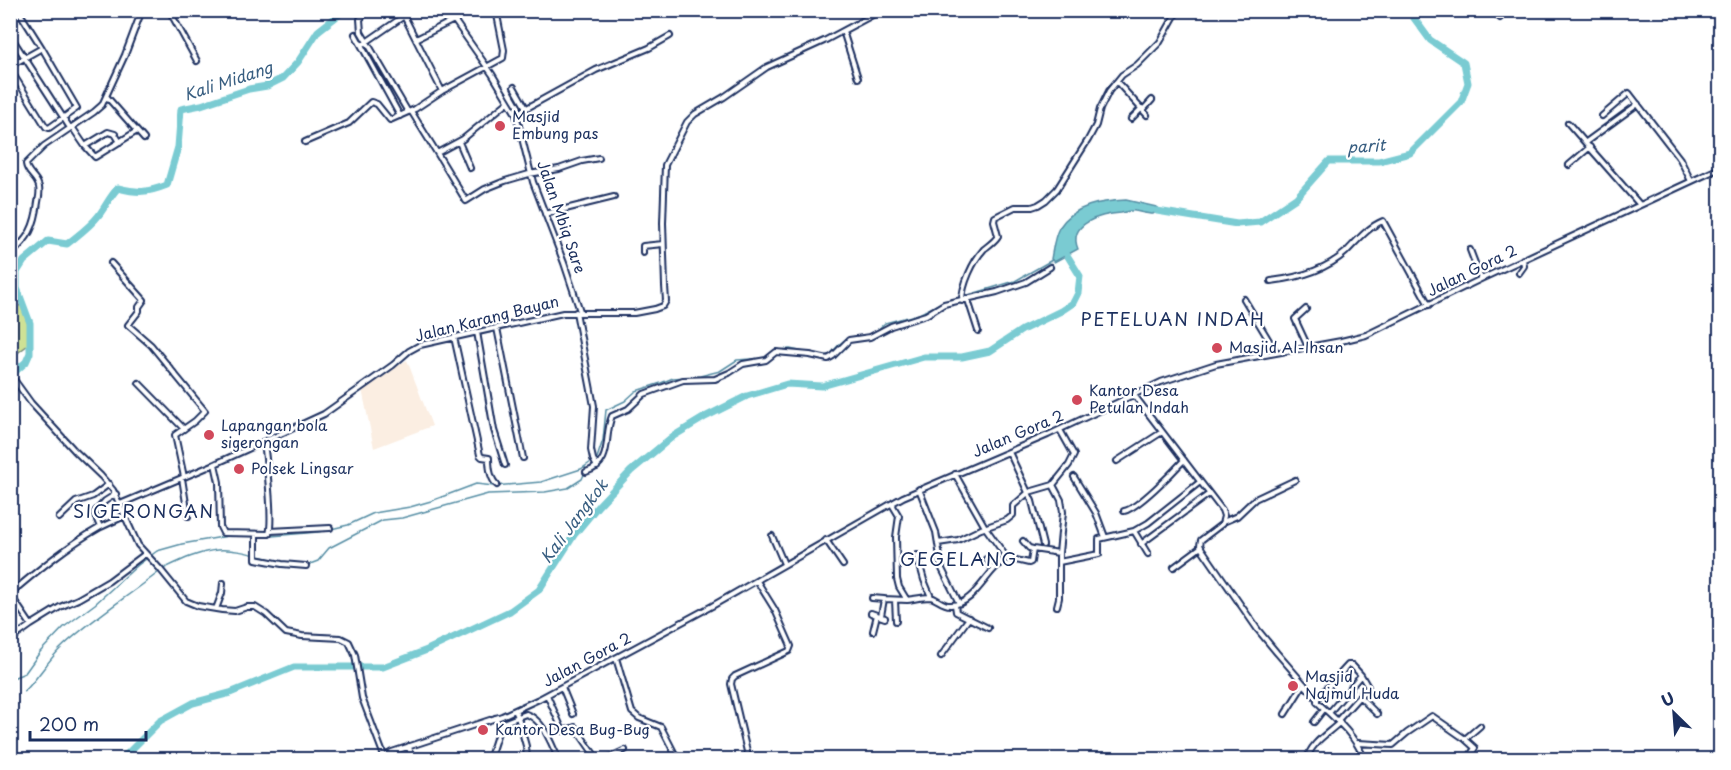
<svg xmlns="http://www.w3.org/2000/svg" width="1731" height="770" viewBox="0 0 1731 770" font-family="'Playpen Sans',sans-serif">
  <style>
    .built { fill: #fbeee2 }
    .green { fill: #cfe195; stroke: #75887a; stroke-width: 1.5 }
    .water { fill: #7acbd2; stroke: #548da4; stroke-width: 1.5 }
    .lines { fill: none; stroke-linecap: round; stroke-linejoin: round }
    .stream { stroke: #548da4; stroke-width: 1.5 }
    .river { stroke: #7acbd2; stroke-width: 7 }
    .minor-casing { stroke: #1b2f5e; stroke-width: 8 }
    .minor { stroke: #fff; stroke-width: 4 }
    .poi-dot { fill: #d1495b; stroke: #fff; stroke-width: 2 }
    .labels { text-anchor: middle; stroke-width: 4.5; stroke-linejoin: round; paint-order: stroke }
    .poi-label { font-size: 15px; fill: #1b2f5e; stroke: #fff; text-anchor: start }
    .street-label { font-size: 15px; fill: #1b2f5e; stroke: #fff }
    .water-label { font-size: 16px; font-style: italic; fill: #385e81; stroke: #fff }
    .quarter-label { font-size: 18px; letter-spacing: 1.5px; fill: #1b2f5e; stroke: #fff }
  </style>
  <rect width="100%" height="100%" fill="#fff"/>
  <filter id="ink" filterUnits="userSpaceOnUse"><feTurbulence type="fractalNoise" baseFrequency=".0167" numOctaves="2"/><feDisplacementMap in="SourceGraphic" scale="12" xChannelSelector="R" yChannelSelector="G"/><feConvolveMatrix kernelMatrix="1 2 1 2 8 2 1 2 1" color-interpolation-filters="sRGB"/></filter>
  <g filter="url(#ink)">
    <path class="built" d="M407,360L432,426L374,448L362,389Z"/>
    <path class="green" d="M21,304L28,324V345L11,358V313Z"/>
    <path class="water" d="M1126,200L1157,207V211L1153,214C1146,214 1141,212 1135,211C1131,210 1125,212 1121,213C1102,214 1067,223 1078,249L1054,262L1051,259C1053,249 1054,237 1059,228C1073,205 1102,201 1126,200Z"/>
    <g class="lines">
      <path class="stream" d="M965,296L1015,281L1052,260
        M874,333L885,323L919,314L941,303L960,297
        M779,350L790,349L823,356L830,355C844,337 848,336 870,335
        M331,529L348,525L374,513L410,507L431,501L476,484L494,486L541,482L581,469L597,458L603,440L606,410L625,401L636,391L661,383L673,378L700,376L720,371L737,360L765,358L774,351
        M248,535L260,537L318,532L327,530
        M304,564H310L318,561L329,548L383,520L402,518L488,494L545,492L568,488L582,479L586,470L585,467
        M163,569C180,561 198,552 217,550C237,548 260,557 279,561
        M10,679L25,673L40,652L64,627L95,604L138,565L157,551L182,544L234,535
        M24,692C37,679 47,662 60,649C90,620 126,598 159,572"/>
      <path class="river" d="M1157,211L1237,224L1260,222L1296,198L1329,161H1379L1410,153L1461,102L1468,83L1464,63L1430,40L1408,10
        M10,376L26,362L30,353V323L17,288V272L24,261L48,241L67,244C78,235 90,227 99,215C106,206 110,196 118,188C138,193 147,193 167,185L178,147L181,109L201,105L249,89L267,86L283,78L298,62L318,31L345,10
        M121,760L160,721L193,703L230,693L294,667H383L427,650L510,611L539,590L574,535L598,506L631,471L672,437L705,417L747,396L787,384L822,386L924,357H962L990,351L1022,330L1061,311L1073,303L1078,293L1080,276L1067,255"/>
      <defs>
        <path id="minor" d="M169,10L197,61
          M369,10L360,19L361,32L408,112
          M447,10L492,74L516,114L533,182L564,263L580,311
          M998,10L999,11
          M1492,10L1500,18L1504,10
          M843,31L858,78
          M355,34L400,116
          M10,35L70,128
          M416,39L454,20
          M362,45L404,16L442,91L503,58L504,50L496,10
          M10,66L42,48
          M10,69L46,127L49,128L77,108L42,48L18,10
          M1117,82L1147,115
          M514,87L526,108
          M107,97L144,139
          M1143,110L1152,100
          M411,111L437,153L463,139L508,102
          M516,114L596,70L649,48L670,36
          M1602,116L1629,93L1680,159L1691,181
          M1131,119L1142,108
          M1568,123L1640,205
          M72,127L85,146L95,157L137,131
          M305,142L349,123L371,102L377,104L390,120L415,109L442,91
          M459,142L470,168
          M1586,142L1638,104
          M85,146L108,132L115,134L120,142
          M437,153L466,201L485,189L505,181L529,174L559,169L582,161L599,158
          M1569,165L1590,147
          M545,214L614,197
          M1470,250L1481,279
          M643,253V246L663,244
          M10,255C29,238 35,227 38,202C39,197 41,189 38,184C35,176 27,173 26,164L44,146L94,112L102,105L125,55L142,10
          M111,263L144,300L139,307V311L128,325L151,345L205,411L195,421L175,435L184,477
          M1519,273L1524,266L1523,259
          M1271,281C1297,278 1326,270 1346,252C1357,241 1368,227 1383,221L1429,305
          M1244,299L1276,352
          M968,300L978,331
          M962,301C962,285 973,261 984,249C989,245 994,242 998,236L994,221L995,217L1015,207H1032L1038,205L1046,200L1057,189L1088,140L1096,125L1100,109L1109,91L1122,75L1137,65L1160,42L1178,10
          M1306,309L1295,319L1308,347
          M576,312L594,406L591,450L593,459L597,467
          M497,328L523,458
          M477,332L494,430L505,465
          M454,337L480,455L482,457L489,458C489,467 490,479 497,485
          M10,374L31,403L75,451L101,476L113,490L138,545L160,569L186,601L198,606L222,610L235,611L247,607H255L266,614L286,633L302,636L341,638L349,642L355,655L362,698L384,756
          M139,383L184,429
          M1134,395L1222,510L1224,516L1222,524L1201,540L1200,545L1202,549L1258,630L1277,653L1317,699V702C1338,721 1354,734 1365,760
          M1009,452L1032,501L1043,545
          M1117,461L1162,432
          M215,464L219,482L220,527L223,533L269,534C273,521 267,467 265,450L263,442
          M586,472C614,463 603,436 612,416L628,409L644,394L683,380L715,379L729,373L743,364L766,360L776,352L810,355L828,359L833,356L849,340L870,337L891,326L926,315L944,304L997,292L1026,282L1050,267
          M955,474L985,527L1007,558L1029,563L1031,562L1033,549L1059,553
          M1074,477L1096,513L1105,537
          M182,478L188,516
          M1053,485L1061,500L1063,512L1059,553V598L1057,606
          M919,489L936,532L942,569L959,603
          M894,502L893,506L899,516L896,537L897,579L899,587L907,600C914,599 923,597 930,597C937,598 943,606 951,605C975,605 987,569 1007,558
          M120,504L215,464L324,414L393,365L409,351L420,345L563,313H634L655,309L663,306L666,301L665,286L663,223L665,165L687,122L695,114L724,97L767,67L824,41L882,10
          M1124,511C1137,509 1174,471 1184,460
          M59,518L76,502L93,496L109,484
          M1223,522L1237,516L1255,499L1295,480
          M100,527L94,513L105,501L116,494
          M270,531L330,528
          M1134,531L1148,523L1200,482
          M256,535V559L282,564L306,566
          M772,536L784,564
          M826,540L843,565
          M1023,541L1029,548L1033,549
          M938,543L958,540L981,529L1007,520L1013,515V506L1029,492L1053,485L1069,465L1074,455L1060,430
          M1141,544L1209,494
          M917,555L924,580L931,597
          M986,559L993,569
          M1059,562L1099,554V539L1134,531L1148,554
          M1174,567L1201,547
          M872,598L884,599
          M895,600L896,621
          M955,605L956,612L988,628
          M216,609L222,593L223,583
          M871,613L885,618
          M881,616L884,599L907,600
          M31,625L10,594C38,570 67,546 99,528C107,524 116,520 125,516
          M873,631L877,615
          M10,640L31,625L60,607L78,599L109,581L145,554
          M941,656L969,618
          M616,658L632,712L639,718L661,727L678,760
          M562,687L573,714
          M547,695L563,731L575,727L598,760
          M1360,697L1377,714
          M1317,699L1348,665H1352L1361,675L1368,687L1338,720
          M1329,713L1361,675
          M1285,714L1304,684
          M1314,722L1324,709
          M500,724L518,717L515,710
          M1465,739L1480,726
          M1358,743L1393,745L1407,733L1432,716L1465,739L1475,748L1467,760
          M409,746L412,760
          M379,760L392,752L502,716L539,699L712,606L903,497L1048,435L1161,382L1216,364L1341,341L1366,335L1481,279L1720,168
          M489,760L500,726L495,718
          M527,760L526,746L518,717L526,714C544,720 551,744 559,760
          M604,760L625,750
          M749,760L731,684L732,679L735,676L789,651L791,646L775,610L757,581
          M1307,760C1310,743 1329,733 1340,722"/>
      </defs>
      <use href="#minor" class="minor-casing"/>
      <use href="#minor" class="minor"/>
    </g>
  </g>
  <g class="poi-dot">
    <circle cx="500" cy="126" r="6"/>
    <circle cx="1217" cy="348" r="6"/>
    <circle cx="1077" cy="400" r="6"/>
    <circle cx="209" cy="435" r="6"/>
    <circle cx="239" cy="469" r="6"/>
    <circle cx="1293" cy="686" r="6"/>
    <circle cx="483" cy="730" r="6"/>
  </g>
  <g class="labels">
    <g class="poi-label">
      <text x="512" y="122">Masjid<tspan x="512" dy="17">Embung pas</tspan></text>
      <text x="1229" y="353">Masjid Al-Ihsan</text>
      <text x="1089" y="396">Kantor Desa<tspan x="1089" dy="17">Petulan Indah</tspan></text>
      <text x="221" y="431">Lapangan bola<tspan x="221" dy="17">sigerongan</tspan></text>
      <text x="251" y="474">Polsek Lingsar</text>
      <text x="1305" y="682">Masjid<tspan x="1305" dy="17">Najmul Huda</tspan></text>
      <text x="495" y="735">Kantor Desa Bug-Bug</text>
    </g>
    <g class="street-label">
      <text transform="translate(561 217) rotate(71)" y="5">Jalan Mbiq Sare</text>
      <text transform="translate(1472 271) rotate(-26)" y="5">Jalan Gora 2</text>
      <text transform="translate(487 319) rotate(-14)" y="5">Jalan Karang Bayan</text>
      <text transform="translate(1018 434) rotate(-23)" y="5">Jalan Gora 2</text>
      <text transform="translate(587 660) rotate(-28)" y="5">Jalan Gora 2</text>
    </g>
    <g class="water-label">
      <text transform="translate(228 81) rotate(-18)" y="6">Kali Midang</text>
      <text transform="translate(1366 146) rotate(-4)" y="6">parit</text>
      <text transform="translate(574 521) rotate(-53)" y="6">Kali Jangkok</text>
    </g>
    <g class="quarter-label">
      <text x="1173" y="326">PETELUAN INDAH</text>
      <text x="144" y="518">SIGERONGAN</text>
      <text x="959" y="566">GEGELANG</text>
    </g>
  </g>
  <rect width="1731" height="770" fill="none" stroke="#fff" stroke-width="36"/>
  <rect x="18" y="18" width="1695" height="734" fill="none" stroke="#1b2f5e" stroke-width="2" filter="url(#ink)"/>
  <g transform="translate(1674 713) rotate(335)" stroke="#ffffff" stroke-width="4.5" paint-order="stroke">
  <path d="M0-4.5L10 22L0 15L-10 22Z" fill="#1b2f5e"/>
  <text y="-9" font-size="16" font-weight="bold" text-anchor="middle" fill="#1b2f5e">U</text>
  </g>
  <path d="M30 731v9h116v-9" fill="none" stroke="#1b2f5e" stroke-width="3"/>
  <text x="39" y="731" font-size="18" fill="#1b2f5e" stroke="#ffffff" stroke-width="4.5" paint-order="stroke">200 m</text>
</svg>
